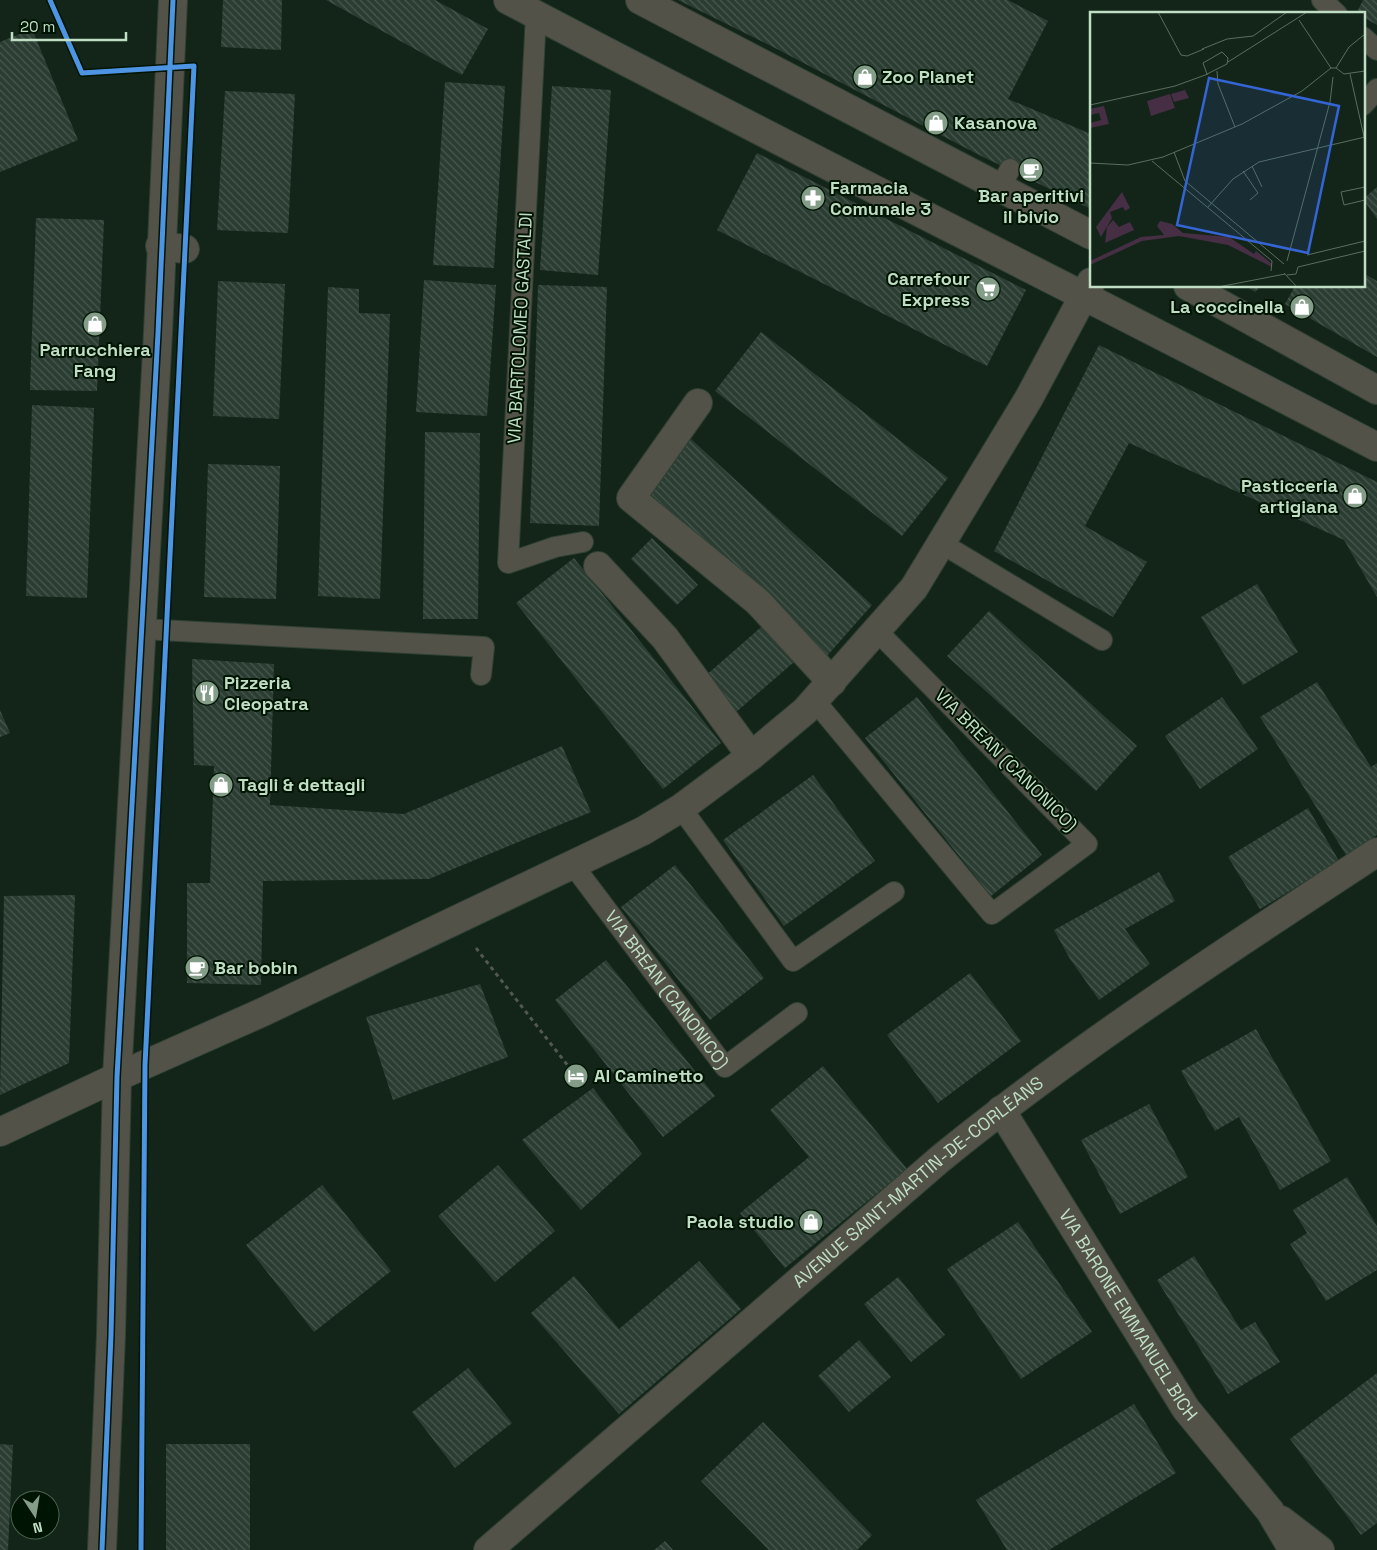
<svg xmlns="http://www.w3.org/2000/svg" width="1377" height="1550" viewBox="0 0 1377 1550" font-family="'Space Grotesk',sans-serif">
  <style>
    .building { fill: url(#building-back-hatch) }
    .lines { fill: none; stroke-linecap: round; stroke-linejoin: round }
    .service-casing { stroke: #304134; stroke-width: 22 }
    .minor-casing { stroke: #304134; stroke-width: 30 }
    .tertiary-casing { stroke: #304134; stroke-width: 30 }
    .path { stroke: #52584e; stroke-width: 3; stroke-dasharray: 4 4; stroke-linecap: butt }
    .service { stroke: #525249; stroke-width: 20 }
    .minor { stroke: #525249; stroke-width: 28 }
    .tertiary { stroke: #525249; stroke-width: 28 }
    .cycleway-casing { stroke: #001403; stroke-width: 8 }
    .cycleway { stroke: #4d94e3; stroke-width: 5 }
    .labels { text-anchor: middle; stroke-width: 4; stroke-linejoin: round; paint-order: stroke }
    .poi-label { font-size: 18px; font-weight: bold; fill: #bfdec4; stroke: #001403; text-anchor: start }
    .street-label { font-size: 18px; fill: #bfdec4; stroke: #001403 }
    .inset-road { fill: none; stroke: #586f5d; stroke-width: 1 }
    .view { fill: #3564d5; fill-opacity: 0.15; stroke: #3564d5; stroke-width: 2.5 }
    .inset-edge { fill: none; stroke: #bfdec4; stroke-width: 2.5 }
  </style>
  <defs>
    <pattern id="building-back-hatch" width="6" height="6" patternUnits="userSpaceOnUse" patternTransform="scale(1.25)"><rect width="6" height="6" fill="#2b3d33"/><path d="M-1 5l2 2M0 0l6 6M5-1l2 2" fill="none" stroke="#48594f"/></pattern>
  </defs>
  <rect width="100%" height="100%" fill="#132518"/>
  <path class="building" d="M223,0H282L281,50L221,47Z
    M326,0H435L488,29L462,75Z
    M678,0H1008L1048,21L1008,99L1091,134V209L979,155L775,48Z
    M1363,0H1377V25L1363,17V14H1356Z
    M32,29L78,140L0,172V42Z
    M445,82L505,86L494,268L433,265Z
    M552,86L611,90L598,275L540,270Z
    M225,91L295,94L288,233L217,230Z
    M757,153L1026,290L987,366L717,230Z
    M1377,187V219L1363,199Z
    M36,218L104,220L97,391L30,390Z
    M1363,273L1377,281V357L1285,304L1295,286H1363Z
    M424,280L496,285L487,416L416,412Z
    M218,281L285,284L279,419L213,416Z
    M538,285L607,287L599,526L530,523Z
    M1246,286H1261L1255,292Z
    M328,287L359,289V313L390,314L380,599L318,596Z
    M761,332L948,478L902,536L715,391Z
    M1099,345L1377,482V597L1344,540L1129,443L1085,526L1147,562L1113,617L994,551Z
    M32,405L94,408L87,598L26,596Z
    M425,432L480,433L478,619H423Z
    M691,439L872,605L827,656L645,489Z
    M208,464L280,466L276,599L204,597Z
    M652,538L698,585L677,605L631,559Z
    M574,558L721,743L663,789L516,603Z
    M1257,584L1298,652L1243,685L1201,617Z
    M989,611L1137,746L1096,791L947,656Z
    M769,620L801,656L735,713L704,677Z
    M192,659L274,664L270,805L404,814L562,746L591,812L429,879L263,881L261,985L187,983V883H210L214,766L194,765Z
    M1317,682L1371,767L1377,763V835L1346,855L1260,717Z
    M917,697L1042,855L991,896L865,738Z
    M1222,697L1258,749L1200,789L1165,736Z
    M0,710L10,733L0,737Z
    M813,775L875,861L784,926L723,840Z
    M1308,808L1339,861L1260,909L1228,857Z
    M675,865L764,978L710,1020L621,907Z
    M1159,872L1175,901L1125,929L1150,964L1099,1000L1070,959L1054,930Z
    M75,895L69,1063L0,1095L4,896Z
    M606,960L715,1096L663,1137L555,1000Z
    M970,973L1021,1041L938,1103L887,1035Z
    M480,984L508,1057L393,1100L366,1017Z
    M1256,1029L1331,1161L1280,1190L1239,1117L1215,1131L1181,1071Z
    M823,1066L907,1169L785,1268L740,1213L809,1157L770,1110Z
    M593,1088L642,1154L581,1210L522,1140Z
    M1149,1104L1188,1177L1120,1214L1081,1140Z
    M498,1165L555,1231L495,1282L438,1216Z
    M1347,1177L1377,1226V1270L1326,1301L1290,1244L1307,1233L1293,1210Z
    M322,1185L391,1271L314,1332L246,1245Z
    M1018,1222L1092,1332L1021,1379L947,1269Z
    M1194,1256L1241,1330L1255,1322L1280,1362L1228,1394L1157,1280Z
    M699,1261L741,1309L619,1414L531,1313L574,1276L619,1329Z
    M898,1277L945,1335L911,1362L864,1304Z
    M859,1340L891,1377L849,1412L818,1376Z
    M468,1368L512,1423L455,1468L412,1412Z
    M1377,1373V1523L1361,1535L1290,1439Z
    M1134,1404L1176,1473L1049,1550H1007L976,1500Z
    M763,1422L872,1535L857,1550H769L701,1481Z
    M0,1444L13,1445L8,1550H0Z
    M166,1444H250V1550H166Z
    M665,1541L673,1550H654Z"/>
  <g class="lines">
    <defs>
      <g id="service">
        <path d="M1322,0L1337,14"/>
        <path d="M536,15L508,563L555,547L583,542"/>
        <path d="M1363,37L1377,50"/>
        <path d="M1363,105L1377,89"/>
        <path d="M1000,188L1010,169"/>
        <path d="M941,543L1102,640"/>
        <path d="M141,629L484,647L481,675"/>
        <path d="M815,701L992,914L1087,844L877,631"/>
        <path d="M681,808L793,961L894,892"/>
        <path id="s1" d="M573,865L725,1067L797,1013"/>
      </g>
      <g id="minor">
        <path d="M508,0C796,152 1088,296 1377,447"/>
        <path d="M640,0L1091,235"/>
        <path d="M160,246L185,249"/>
        <path d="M1188,286L1377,390"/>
        <path d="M698,403L631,498L758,602L832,682"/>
        <path d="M598,566L665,638L751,756"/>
        <path id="s2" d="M1001,1110L1186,1409L1270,1511L1293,1550"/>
        <path d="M0,1132L117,1077L263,1012L643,831L681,808L751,756L805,711L914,588L1029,398L1091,282"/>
        <path d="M1281,1520L1320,1550"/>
        <path d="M102,1550L111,1335L117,1077L158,333L173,0"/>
      </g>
      <g id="tertiary">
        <path id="s3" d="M488,1550L940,1159C1079,1046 1228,950 1377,852"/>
      </g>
    </defs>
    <use href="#service" class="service-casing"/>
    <use href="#minor" class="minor-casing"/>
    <use href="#tertiary" class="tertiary-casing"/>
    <path class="path" d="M476,948L576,1076"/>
    <use href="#service" class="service"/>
    <use href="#minor" class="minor"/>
    <use href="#tertiary" class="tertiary"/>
    <defs>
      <path id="cycleway" d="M50,0L82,73L194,66L145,1065L141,1550
        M102,1550L111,1335L117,1077L158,333L173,0"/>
    </defs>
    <use href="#cycleway" class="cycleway-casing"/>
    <use href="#cycleway" class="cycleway"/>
  </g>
  <defs>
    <symbol id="shop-disc" viewBox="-11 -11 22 22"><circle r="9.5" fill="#839d88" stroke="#001403"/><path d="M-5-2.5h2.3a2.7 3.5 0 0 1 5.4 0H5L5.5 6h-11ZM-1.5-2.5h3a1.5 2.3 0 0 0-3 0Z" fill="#fff"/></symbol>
    <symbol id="cafe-disc" viewBox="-11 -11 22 22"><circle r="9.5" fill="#839d88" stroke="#001403"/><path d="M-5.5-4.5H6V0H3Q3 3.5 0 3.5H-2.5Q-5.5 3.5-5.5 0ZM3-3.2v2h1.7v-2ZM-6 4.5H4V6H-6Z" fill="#fff"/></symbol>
    <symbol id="pharmacy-disc" viewBox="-11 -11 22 22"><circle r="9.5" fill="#839d88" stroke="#001403"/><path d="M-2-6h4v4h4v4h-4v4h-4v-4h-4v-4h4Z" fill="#fff"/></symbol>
    <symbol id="supermarket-disc" viewBox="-11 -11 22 22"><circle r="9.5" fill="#839d88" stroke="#001403"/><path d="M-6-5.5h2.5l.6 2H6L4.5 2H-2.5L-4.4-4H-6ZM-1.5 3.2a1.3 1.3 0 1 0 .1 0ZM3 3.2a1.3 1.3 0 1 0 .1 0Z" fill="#fff"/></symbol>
    <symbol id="restaurant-disc" viewBox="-11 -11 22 22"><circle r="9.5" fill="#839d88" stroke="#001403"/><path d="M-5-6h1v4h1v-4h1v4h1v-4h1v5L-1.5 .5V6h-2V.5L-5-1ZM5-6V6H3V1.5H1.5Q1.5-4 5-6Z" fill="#fff"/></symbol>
    <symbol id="hotel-disc" viewBox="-11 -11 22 22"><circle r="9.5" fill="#839d88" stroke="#001403"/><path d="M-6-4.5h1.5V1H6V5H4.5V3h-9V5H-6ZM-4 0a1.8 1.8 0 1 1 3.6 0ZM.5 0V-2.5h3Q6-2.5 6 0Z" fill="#fff"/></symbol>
  </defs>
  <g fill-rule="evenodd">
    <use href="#shop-disc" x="851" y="63" width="28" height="28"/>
    <use href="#shop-disc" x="922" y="109" width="28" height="28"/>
    <use href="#cafe-disc" x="1017" y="156" width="28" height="28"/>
    <use href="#pharmacy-disc" x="799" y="184" width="28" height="28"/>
    <use href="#supermarket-disc" x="974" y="275" width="28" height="28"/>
    <use href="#shop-disc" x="1288" y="293" width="28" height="28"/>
    <use href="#shop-disc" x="81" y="310" width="28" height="28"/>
    <use href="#shop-disc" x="1341" y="482" width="28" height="28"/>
    <use href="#restaurant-disc" x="193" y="679" width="28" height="28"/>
    <use href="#shop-disc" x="207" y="771" width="28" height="28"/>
    <use href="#cafe-disc" x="183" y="954" width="28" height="28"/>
    <use href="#hotel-disc" x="562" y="1062" width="28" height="28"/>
    <use href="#shop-disc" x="797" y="1208" width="28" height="28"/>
  </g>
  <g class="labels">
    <g class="poi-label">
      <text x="882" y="83">Zoo Planet</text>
      <text x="954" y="129">Kasanova</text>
      <text x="830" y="194">Farmacia<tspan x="830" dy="21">Comunale 3</tspan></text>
      <text x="1031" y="202" text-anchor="middle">Bar aperitivi<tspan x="1031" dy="21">il bivio</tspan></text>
      <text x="970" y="285" text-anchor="end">Carrefour<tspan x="970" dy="21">Express</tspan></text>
      <text x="1284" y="313" text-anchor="end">La coccinella</text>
      <text x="95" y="356" text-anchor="middle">Parrucchiera<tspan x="95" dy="21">Fang</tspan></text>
      <text x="1338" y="492" text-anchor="end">Pasticceria<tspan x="1338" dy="21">artigiana</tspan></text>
      <text x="224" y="689">Pizzeria<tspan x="224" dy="21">Cleopatra</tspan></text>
      <text x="238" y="791">Tagli &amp; dettagli</text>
      <text x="214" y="974">Bar bobin</text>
      <text x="594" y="1082">Al Caminetto</text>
      <text x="794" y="1228" text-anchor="end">Paola studio</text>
    </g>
    <g class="street-label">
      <text transform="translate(520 328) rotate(-87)" y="6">VIA BARTOLOMEO GASTALDI</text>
      <text transform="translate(1006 760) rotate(45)" y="6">VIA BREAN (CANONICO)</text>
      <text dy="6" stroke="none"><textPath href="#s1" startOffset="156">VIA BREAN (CANONICO)</textPath></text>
      <text dy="6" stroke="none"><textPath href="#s3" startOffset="566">AVENUE SAINT-MARTIN-DE-CORLÉANS</textPath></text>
      <text dy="6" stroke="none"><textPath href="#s2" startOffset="241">VIA BARONE EMMANUEL BICH</textPath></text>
    </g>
  </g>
  <g transform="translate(1090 12)">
    <rect width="275" height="275" fill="#132518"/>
    <path d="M14,94L19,112L0,116V111L11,108L9,101L0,103V97ZM70,209L82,212L93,221L139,225L164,242L166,239L181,251L182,255L138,233L89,224L52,229L0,253V249L51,225L74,223L67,214Z" fill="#462e44"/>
    <path d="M32,180L40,196L35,199L33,195L20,200L22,206L11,225L6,215ZM23,208L29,215L40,210L44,218L15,231L17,215Z" fill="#462e44"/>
    <path d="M95,78L99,86L84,90L81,82ZM80,82L85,96L61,104L57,89Z" fill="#462e44"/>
    <path class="inset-road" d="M68,0L91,43L97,44L114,37M209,8L241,56M112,37L137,27L163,24L197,0M132,40L138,46L137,52L117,62L113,51ZM138,50L217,0M246,56L259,35L275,22M246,56L254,62L275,59M127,59L128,72L145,115M260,62L275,129M0,93L85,74L118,62M84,140L95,169L194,252M62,149L182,249L181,259M0,151L38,153L73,145L152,112L212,79L241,56H246M162,154L172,175M153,159L168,181L160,188M275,175L251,180L254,193L275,188M118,195L143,167L169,150L275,125M217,243L275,229M197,249L240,90L243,65M208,255L275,239M194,261L207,275M197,263L206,262L208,255M128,275L195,262"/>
    <path class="view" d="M119,66L249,94L218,241L87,213Z"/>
    <rect width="275" height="275" class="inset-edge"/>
  </g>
  <g transform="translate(35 1515) rotate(168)"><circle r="24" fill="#001403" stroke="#4c6550"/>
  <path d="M0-4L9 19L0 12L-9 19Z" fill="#839d88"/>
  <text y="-8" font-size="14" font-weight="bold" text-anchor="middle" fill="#bfdec4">N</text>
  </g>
  <path d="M12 32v8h114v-8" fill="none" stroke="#bfdec4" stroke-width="2.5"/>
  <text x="20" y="32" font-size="15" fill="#bfdec4" stroke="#001403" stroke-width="4" paint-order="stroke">20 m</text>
</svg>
